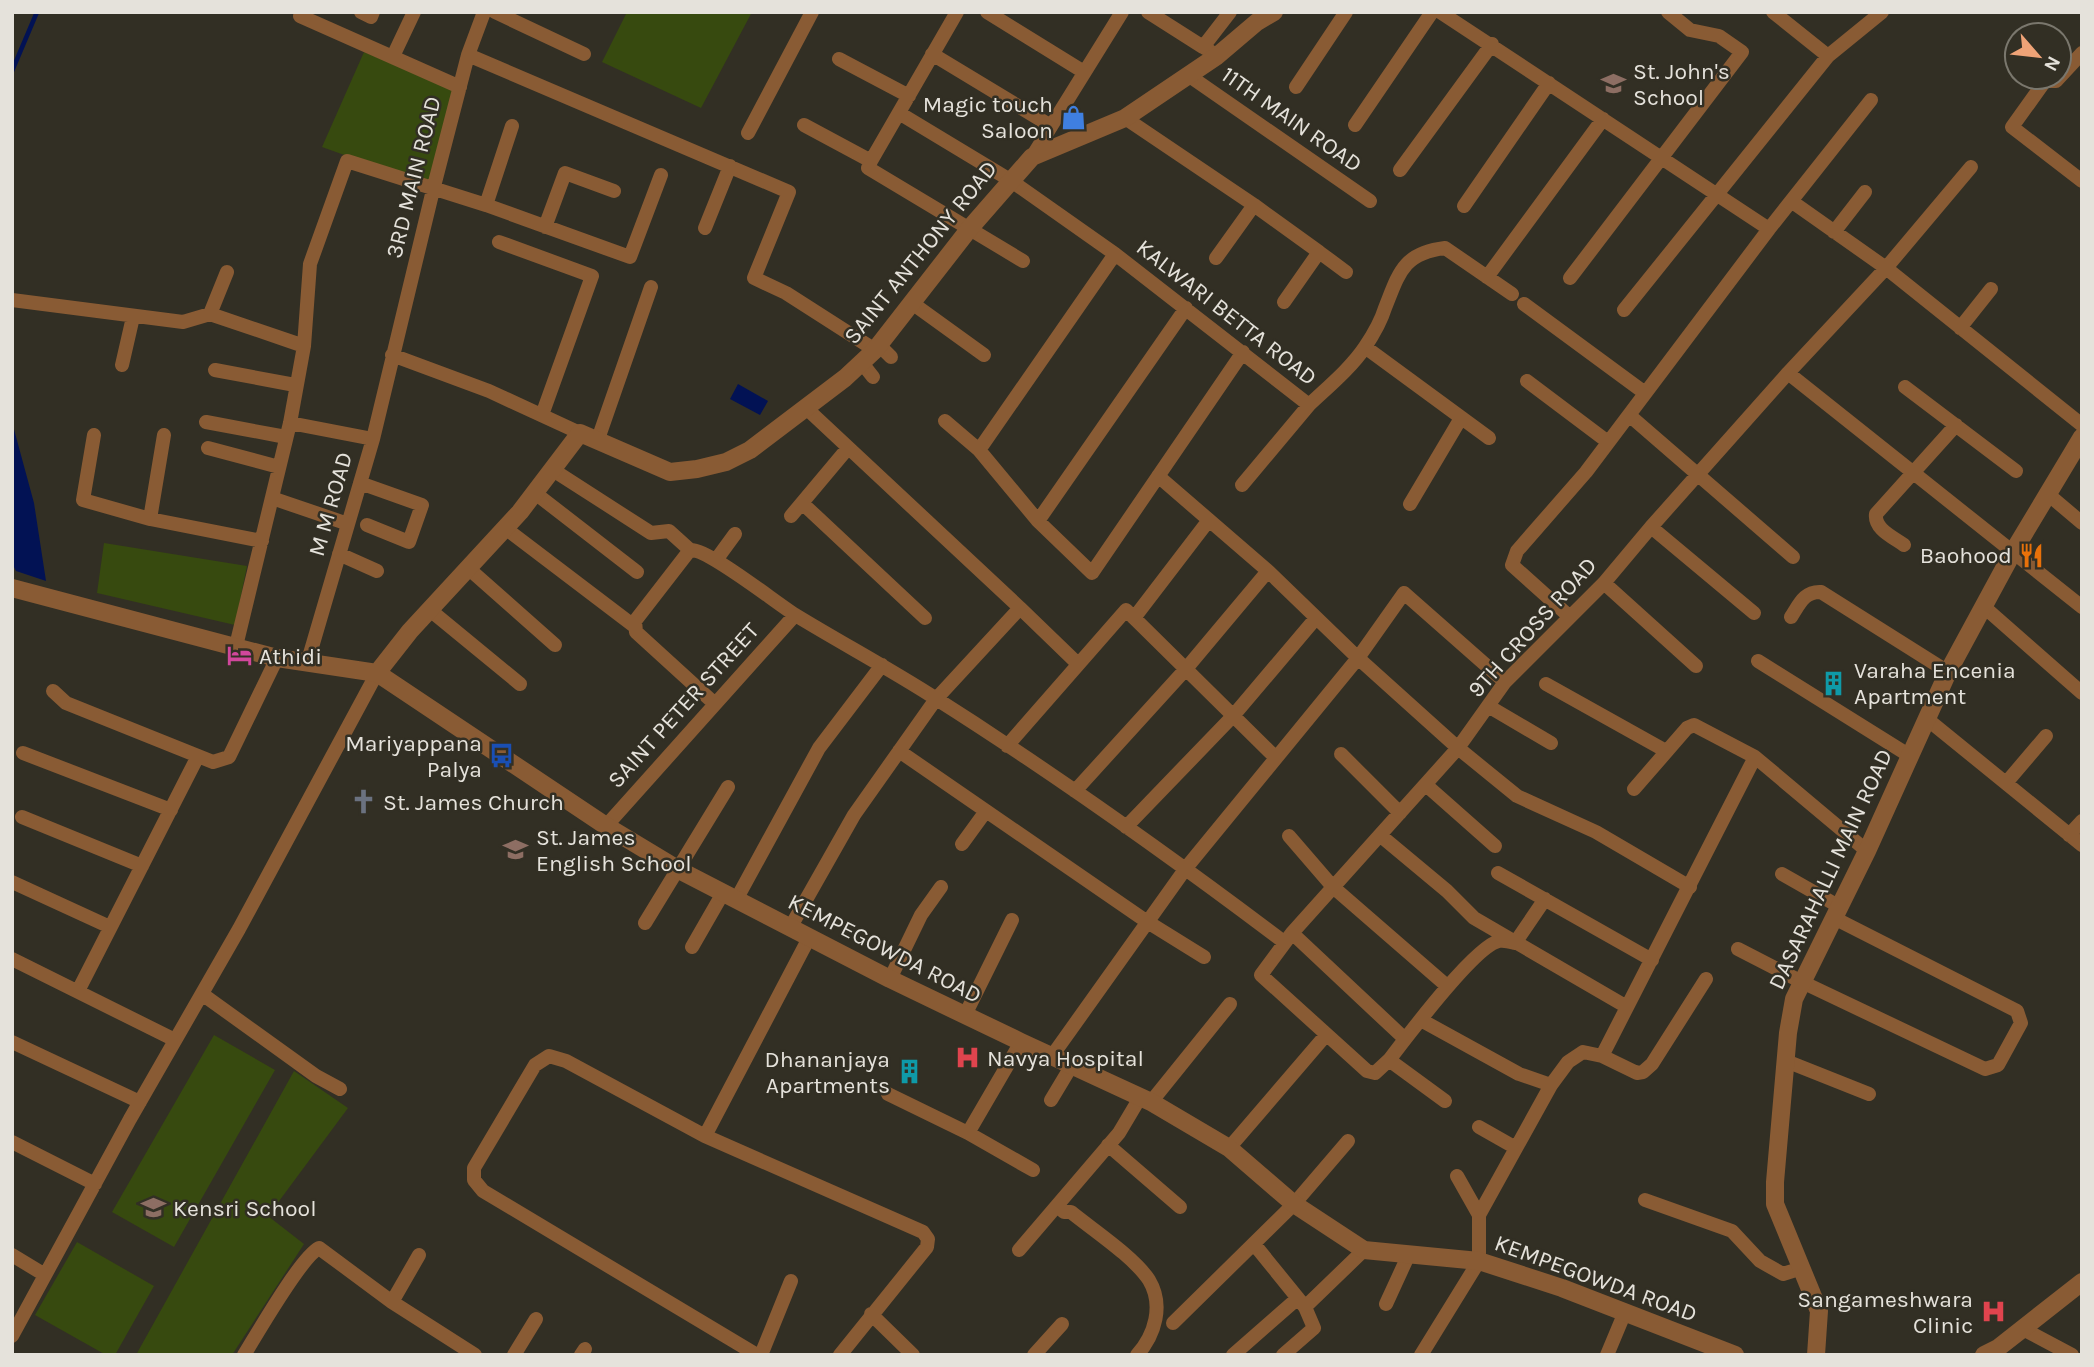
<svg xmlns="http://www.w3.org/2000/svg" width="2094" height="1367" viewBox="0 0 2094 1367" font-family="Karla,sans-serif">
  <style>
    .green { fill: #374a0f }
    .water { fill: #021254 }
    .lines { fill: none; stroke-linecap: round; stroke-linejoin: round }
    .stream { stroke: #021254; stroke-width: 4.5 }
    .minor { stroke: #895b34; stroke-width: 14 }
    .tertiary { stroke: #895b34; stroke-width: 18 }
    .labels { text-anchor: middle; stroke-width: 5; stroke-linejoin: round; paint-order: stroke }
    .poi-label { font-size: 23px; fill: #e5e2db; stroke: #322f24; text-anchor: start }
    .street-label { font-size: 23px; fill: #e5e2db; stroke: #322f24 }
  </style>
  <rect width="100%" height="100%" fill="#322f24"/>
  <path class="green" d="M627,12H752L701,108L602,62Z
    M364,52L455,89L428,185L322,147Z
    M104,543L247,566L235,625L97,593Z
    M214,1035L275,1070L174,1247L112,1212Z
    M294,1071L348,1108L268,1216L304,1244L232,1355H136Z
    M77,1242L154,1286L115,1355H106L35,1315Z"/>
  <path class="water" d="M738,384L768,401L760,415L730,399Z
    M12,422L34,503L46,581L16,571L12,563Z"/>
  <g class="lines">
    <path class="stream" d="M12,71L37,12"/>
    <path class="minor" d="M361,12L371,17L373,12
      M495,12L584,54
      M987,12L1084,72
      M1148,12L1203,47
      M1440,12L1769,229
      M1773,12L1828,56
      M300,16L460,87
      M396,50L414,12
      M1210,51L1203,47L1230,12
      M2082,53L2056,81H2045L2012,127L2082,181
      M932,54L1051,126
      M468,55L789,192L754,278L786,293L875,350
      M839,59L909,96
      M1188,75L1370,201
      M1296,87L1346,12
      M899,113L1010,180L1115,254L1309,405C1328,387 1351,368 1365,347C1373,335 1381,321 1385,308C1399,273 1403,253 1445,248L1512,294
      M1125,118L1254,205L1319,252L1284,302
      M804,125L871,161L868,168L1023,261
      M1355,125L1432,12
      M748,133L812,12
      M1032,157L1122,12
      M871,161L957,12
      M1400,170L1492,44
      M1791,201L1886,268L2082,425
      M486,205L512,126
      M1464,206L1549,83
      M545,227L565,173L614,191
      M705,228L730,166
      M1834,232L1865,192
      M499,242L592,276L542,415
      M1319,252L1346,272
      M1216,258L1254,205
      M1487,277L1603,119
      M1570,278L1742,52L1719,36L1690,30L1668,12
      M12,300L183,322L210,314L304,346
      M912,303L984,355
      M1524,304L1645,393
      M1624,310L1828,56L1882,12
      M210,314L227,272
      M1960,328L1991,289
      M879,345L891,357
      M1365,347L1489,438
      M392,355L489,391L580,433
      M862,363L873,377
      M122,365L133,317
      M215,370L295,385
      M1788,373L2082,607
      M1527,381L1608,442
      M1905,387L2016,471
      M806,408L1020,608
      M1629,415L1793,557
      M945,421L979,450L1038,521L1092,573L1243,352
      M206,422L286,437
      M290,423L373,439
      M94,435L83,500L150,519
      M164,435L150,519L262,541
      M597,442L651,287
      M208,448L279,467
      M979,450L1115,254
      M553,470L651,533L669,531L690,550
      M1158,476L1268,571L1358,658L1458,748L1517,796L1596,832L1690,887
      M360,483L422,505L409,542L367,525
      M1242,485L1309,405
      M535,493L637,572
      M2049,495L2082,523
      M272,498L348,524
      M802,503L925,618
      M1410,504L1461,418
      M791,516L848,448
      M1038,521L1186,308
      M1651,527L1754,613
      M505,528L634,626
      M1904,545C1893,537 1874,529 1876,514L1956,425
      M339,554L377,571
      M716,560L735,534
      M468,568L555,645
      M1604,583L1696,666
      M1983,606L2082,693
      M430,610L520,684
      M1570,617L1512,565L1517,551L1586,472L1769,229L1871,100
      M1791,617C1799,605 1804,591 1821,592L1948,672
      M1134,618L1209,520
      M236,646L290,423L304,346L310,264L347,161L486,205L630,257L661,175
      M1758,661L1910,756
      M307,664L373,439L433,190L468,55L484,12
      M1546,684L1666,751
      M53,691L66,703L213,762L229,757L277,658
      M715,704L636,632L635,621L690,550C708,548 777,604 797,616C843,644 890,669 935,698C1055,774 1170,856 1284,942
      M1488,706L1551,743
      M1927,719L2082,845
      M1007,746L1126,610L1275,757
      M899,751L1146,921L1204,957
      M23,753L171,810
      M1341,754L1400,813
      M2006,783L2046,736
      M1426,785L1495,846
      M1634,789L1687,728L1694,725L1755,757
      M1075,791L1185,670L1268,571
      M22,817L142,866
      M606,826L795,615
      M1126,827L1233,716L1316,618
      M2069,835L2082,821
      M1289,836L1333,887L1447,986
      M1381,836L1447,891L1474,918L1627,1007
      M962,844L986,811
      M1498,873L1652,960
      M1782,874L1840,907
      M12,882L110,927
      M736,900L819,748L882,665
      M645,923L728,787
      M790,928L854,815L936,699L1020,608L1078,664
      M1292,933L1405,1039
      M692,947L723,893
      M1738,949L1802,982L1985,1069L1998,1065L2021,1023L2017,1011L1834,918
      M12,959L175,1040
      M890,979L921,915L941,887
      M78,991L198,756
      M202,994L316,1076L340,1089
      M965,1015L1012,920
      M1421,1020L1519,1074L1551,1085
      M12,1042L140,1102
      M1052,1056L1186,868L1358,658L1404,593L1505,682
      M1602,1056L1637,1073L1643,1072L1652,1064L1706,979
      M1389,1060C1406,1038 1475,946 1499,941C1504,940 1511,942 1515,943L1545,899
      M1786,1061L1869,1094
      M888,1094L968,1133L1021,1042
      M1051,1100L1072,1065
      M1445,1101L1389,1060L1375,1073L1367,1071L1261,975L1292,933L1458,748L1505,682L1604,583L1651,527L1788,373L1886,268L1971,167
      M1151,1102L1230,1004
      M1479,1127L1516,1148
      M968,1133L1033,1170
      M705,1136L809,938
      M12,1142L95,1184
      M1108,1145L1180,1207
      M1229,1148L1326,1035
      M1457,1176L1479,1215
      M1645,1200L1732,1231L1760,1261L1783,1274L1802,1268
      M1057,1206L1064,1212H1071C1093,1230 1134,1257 1149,1280C1164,1305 1155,1335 1137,1355
      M1254,1244L1305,1307L1314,1328L1283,1355
      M1019,1250L1119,1133L1141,1096
      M12,1255L45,1275
      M392,1302L419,1255
      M1386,1304L1409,1254
      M1305,1307L1364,1250
      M871,1314L913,1355
      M1173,1323L1294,1204L1348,1141
      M2023,1329L2072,1355
      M12,1336L130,1119L239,929L377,673
      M244,1355C257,1334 301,1257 319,1248L392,1302L475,1355
      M514,1355L536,1319
      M581,1355L585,1349
      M757,1355L483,1191L474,1180V1168L535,1065L549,1056L566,1061L705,1136L923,1232L928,1239L927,1247L840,1355
      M761,1355L791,1281
      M1034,1355L1062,1324
      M1233,1355L1298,1298
      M1421,1355L1479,1261V1215L1551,1085L1568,1062L1583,1052L1602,1056L1755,757L1867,851
      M1607,1355L1625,1312"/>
    <path class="tertiary" d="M12,588L277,658L377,673L606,826L679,870L890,979L1021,1042L1151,1102L1229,1148L1294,1204L1364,1250L1479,1261L1562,1288L1735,1355
      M377,673L410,631L520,512L580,433L670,472L697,469L726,462L750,450L845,378L875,350L970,228L1032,157L1125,118L1217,56L1257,22L1274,12
      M1816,1355L1819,1311L1775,1204V1182L1788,1033L1794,999L1867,851L1948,672L2013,552L2082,437
      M1984,1355L1998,1348L2082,1282"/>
  </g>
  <defs>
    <symbol id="school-bare" viewBox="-9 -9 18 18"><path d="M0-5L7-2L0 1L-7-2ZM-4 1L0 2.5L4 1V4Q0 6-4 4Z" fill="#8d6e63" stroke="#322f24" stroke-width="2.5" paint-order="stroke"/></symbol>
    <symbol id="shop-bare" viewBox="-9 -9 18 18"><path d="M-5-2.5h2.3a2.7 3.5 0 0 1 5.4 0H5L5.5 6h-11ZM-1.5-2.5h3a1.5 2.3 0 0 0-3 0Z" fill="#3f7fe0" stroke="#322f24" stroke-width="2.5" paint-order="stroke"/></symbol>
    <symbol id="restaurant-bare" viewBox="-9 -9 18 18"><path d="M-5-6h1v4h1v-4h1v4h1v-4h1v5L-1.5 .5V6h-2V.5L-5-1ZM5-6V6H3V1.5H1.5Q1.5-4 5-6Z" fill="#e8710a" stroke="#322f24" stroke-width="2.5" paint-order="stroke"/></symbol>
    <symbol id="hotel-bare" viewBox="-9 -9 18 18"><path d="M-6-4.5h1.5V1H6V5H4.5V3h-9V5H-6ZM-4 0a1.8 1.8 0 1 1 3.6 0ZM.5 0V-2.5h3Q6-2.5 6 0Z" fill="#d1479c" stroke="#322f24" stroke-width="2.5" paint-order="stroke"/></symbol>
    <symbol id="building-bare" viewBox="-9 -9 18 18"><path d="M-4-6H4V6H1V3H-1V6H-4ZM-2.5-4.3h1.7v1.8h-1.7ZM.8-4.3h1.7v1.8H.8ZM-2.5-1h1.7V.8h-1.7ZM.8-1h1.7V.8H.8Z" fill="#0f9aa8" stroke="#322f24" stroke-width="2.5" paint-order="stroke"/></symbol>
    <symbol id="bus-bare" viewBox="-9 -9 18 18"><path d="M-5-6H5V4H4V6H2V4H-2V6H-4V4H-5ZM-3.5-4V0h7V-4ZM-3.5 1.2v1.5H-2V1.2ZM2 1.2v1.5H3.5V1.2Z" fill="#1a4fb4" stroke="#322f24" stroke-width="2.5" paint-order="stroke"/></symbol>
    <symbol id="church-bare" viewBox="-9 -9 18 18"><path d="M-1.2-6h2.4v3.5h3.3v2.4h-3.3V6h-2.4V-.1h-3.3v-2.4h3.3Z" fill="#6b7280" stroke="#322f24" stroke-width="2.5" paint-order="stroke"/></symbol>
    <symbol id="hospital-bare" viewBox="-9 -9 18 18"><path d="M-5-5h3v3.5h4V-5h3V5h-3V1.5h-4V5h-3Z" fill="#e0444e" stroke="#322f24" stroke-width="2.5" paint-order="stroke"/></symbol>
  </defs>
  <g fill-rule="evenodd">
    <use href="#school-bare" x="1596" y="66" width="35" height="35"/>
    <use href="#shop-bare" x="1056" y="100" width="35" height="35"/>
    <use href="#restaurant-bare" x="2014" y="538" width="35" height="35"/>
    <use href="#hotel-bare" x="222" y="638" width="35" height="35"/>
    <use href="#building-bare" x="1816" y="666" width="35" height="35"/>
    <use href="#bus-bare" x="484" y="738" width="35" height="35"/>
    <use href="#church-bare" x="346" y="784" width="35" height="35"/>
    <use href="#school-bare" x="498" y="832" width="35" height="35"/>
    <use href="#hospital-bare" x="950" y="1040" width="35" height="35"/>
    <use href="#building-bare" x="892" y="1054" width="35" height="35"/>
    <use href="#school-bare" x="136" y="1190" width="35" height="35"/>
    <use href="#hospital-bare" x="1976" y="1294" width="35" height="35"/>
  </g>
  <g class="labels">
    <g class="poi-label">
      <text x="1633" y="79">St. John's<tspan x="1633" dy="26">School</tspan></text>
      <text x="1053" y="112" text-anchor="end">Magic touch<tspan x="1053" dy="26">Saloon</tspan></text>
      <text x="2012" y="563" text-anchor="end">Baohood</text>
      <text x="259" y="664">Athidi</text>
      <text x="1854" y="678">Varaha Encenia<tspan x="1854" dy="26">Apartment</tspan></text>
      <text x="482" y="751" text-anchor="end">Mariyappana<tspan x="482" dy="26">Palya</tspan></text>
      <text x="383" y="810">St. James Church</text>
      <text x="536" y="845">St. James<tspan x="536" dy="26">English School</tspan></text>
      <text x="987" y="1066">Navya Hospital</text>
      <text x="890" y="1067" text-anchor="end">Dhananjaya<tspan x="890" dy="26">Apartments</tspan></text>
      <text x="173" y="1216">Kensri School</text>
      <text x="1973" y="1307" text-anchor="end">Sangameshwara<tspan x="1973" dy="26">Clinic</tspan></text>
    </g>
    <g class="street-label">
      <text transform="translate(1292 119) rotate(35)" y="8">11TH MAIN ROAD</text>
      <text transform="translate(413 177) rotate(-76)" y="8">3RD MAIN ROAD</text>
      <text transform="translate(920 252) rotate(-51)" y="8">SAINT ANTHONY ROAD</text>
      <text transform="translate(1227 312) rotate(38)" y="8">KALWARI BETTA ROAD</text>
      <text transform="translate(330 504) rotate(-74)" y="8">M M ROAD</text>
      <text transform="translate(1532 627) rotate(-48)" y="8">9TH CROSS ROAD</text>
      <text transform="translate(683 705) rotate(-48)" y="8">SAINT PETER STREET</text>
      <text transform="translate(1830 869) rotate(-65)" y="8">DASARAHALLI MAIN ROAD</text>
      <text transform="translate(885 948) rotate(27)" y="8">KEMPEGOWDA ROAD</text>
      <text transform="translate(1596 1278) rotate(20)" y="8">KEMPEGOWDA ROAD</text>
    </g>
  </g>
  <rect width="2094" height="1367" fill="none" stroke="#e5e2db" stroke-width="28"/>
  <g transform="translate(2038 56) rotate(118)"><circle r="33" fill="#322f24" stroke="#7a776d" stroke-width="2"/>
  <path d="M0-5L12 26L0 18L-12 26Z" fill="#efa377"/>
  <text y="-10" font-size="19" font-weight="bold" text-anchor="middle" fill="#e5e2db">N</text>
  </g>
</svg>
